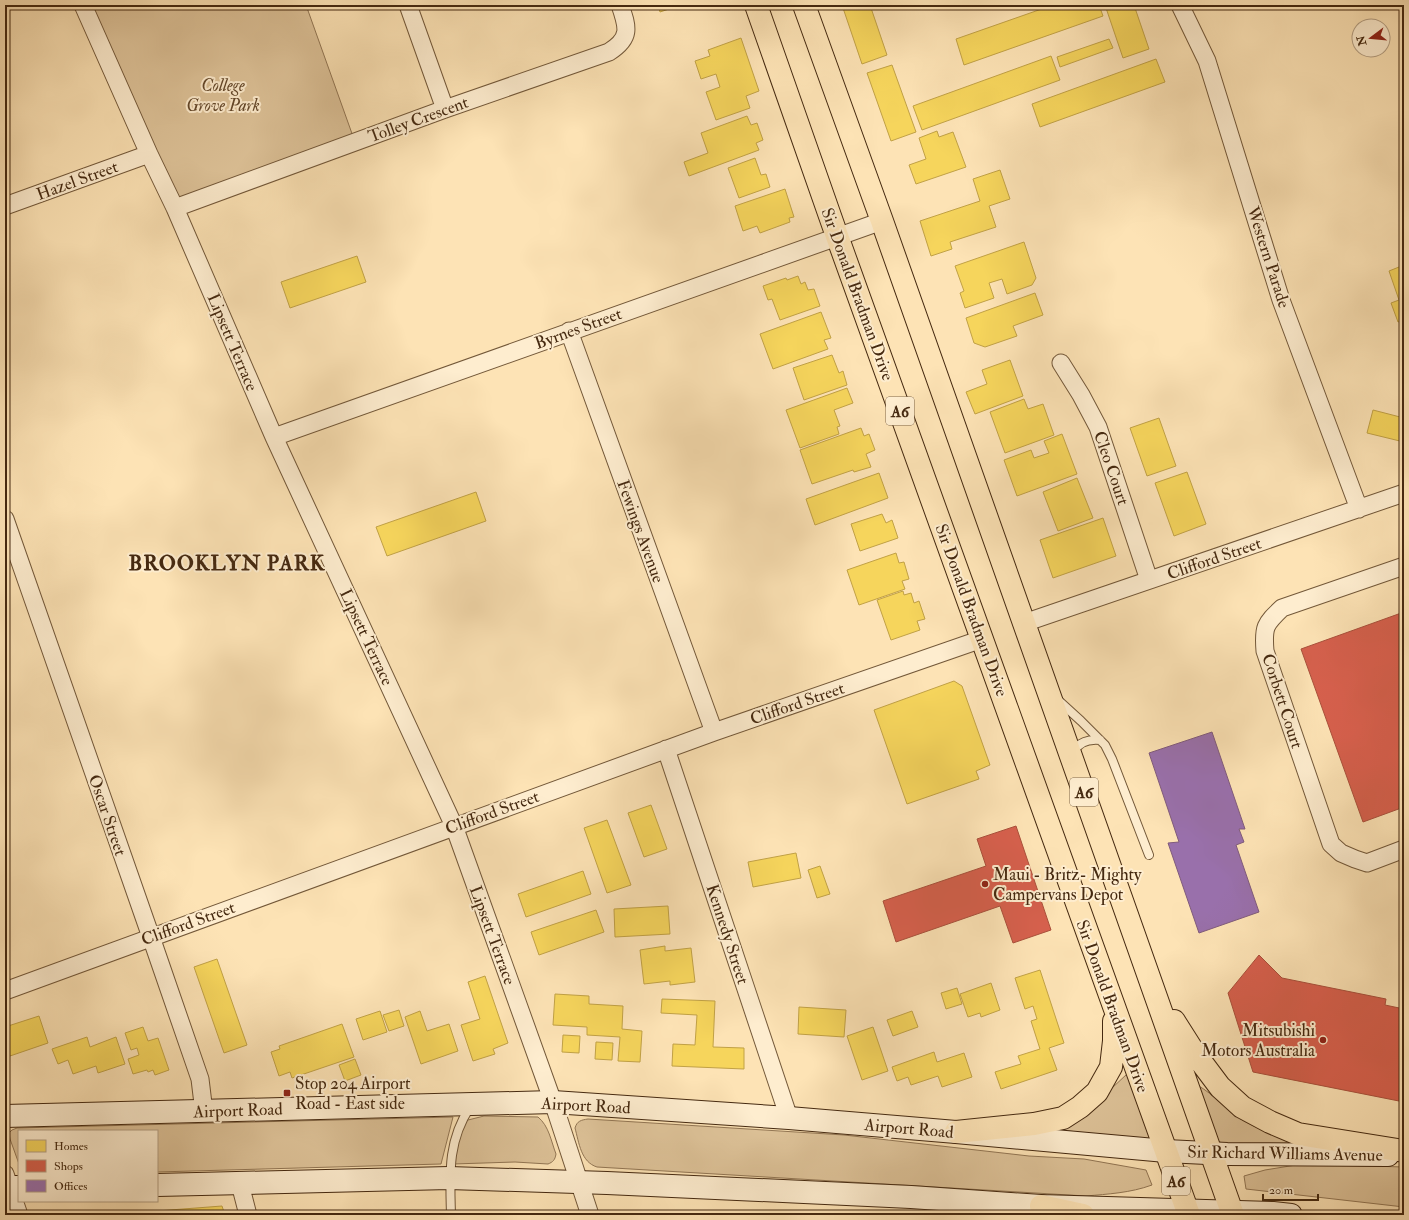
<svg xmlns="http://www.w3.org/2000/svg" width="1409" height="1220" viewBox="0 0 1409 1220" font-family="'IM FELL Double Pica',serif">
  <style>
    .green { fill: #dec399; stroke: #927654 }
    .homes { fill: #f6d55c; stroke: #c1a145 }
    .shops { fill: #d6604d; stroke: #aa503b }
    .offices { fill: #9970ab; stroke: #805b7c }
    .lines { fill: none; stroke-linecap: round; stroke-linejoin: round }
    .lane-casing { stroke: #735839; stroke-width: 10 }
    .street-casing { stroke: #735839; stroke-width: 19 }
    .secondary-casing { stroke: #452910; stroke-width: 24 }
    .primary-casing { stroke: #452910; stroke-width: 24 }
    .lane { stroke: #feedcf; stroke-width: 8 }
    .street { stroke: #feedcf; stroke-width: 17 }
    .secondary { stroke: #feedcf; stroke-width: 22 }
    .primary { stroke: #fde3b5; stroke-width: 22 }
    .poi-dot { fill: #8f2418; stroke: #feedcf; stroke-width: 1.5 }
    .labels { text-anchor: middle; stroke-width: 4; stroke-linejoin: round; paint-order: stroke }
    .shield { fill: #feedcf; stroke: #7c6449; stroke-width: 1 }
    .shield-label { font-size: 16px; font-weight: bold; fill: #452910 }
    .park-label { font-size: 17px; font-style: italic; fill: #64482b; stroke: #feedcf }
    .street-label { font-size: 17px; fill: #452910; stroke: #feedcf }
    .poi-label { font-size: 17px; fill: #452910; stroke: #feedcf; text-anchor: start }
    .district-label { font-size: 21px; font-weight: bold; letter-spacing: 1px; fill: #452910; stroke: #feedcf }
  </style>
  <rect width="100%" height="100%" fill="#fde3b5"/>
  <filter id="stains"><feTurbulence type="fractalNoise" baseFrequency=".005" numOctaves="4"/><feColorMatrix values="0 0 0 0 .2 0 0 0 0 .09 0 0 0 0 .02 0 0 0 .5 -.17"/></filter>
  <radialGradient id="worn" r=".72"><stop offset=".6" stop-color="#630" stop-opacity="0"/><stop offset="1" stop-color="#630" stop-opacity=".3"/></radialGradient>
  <path class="green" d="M84,5H306L355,142L175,208Z
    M1127,1074L1151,1136L1148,1140L1060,1130L1081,1117Z
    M1197,1085C1214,1094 1227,1111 1244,1121C1269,1135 1299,1140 1327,1147L1234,1145L1214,1141Z
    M484,1116L538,1117C549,1126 551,1141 556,1154C555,1160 553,1162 548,1164L515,1162L453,1164L463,1125L468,1120Z
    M453,1117L441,1164L157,1172V1131H19V1164L10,1139L9,1133L12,1130L17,1128Z
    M588,1119L844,1135L1029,1156L1084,1159L1146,1170L1152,1185C1130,1193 1108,1194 1086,1196L597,1167C581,1162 579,1143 575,1128C577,1121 581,1120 588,1119Z
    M1296,1165H1333L1404,1167V1207L1246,1189L1244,1176L1265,1170Z"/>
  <path class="homes" d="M658,5H681L660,12Z
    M842,5H870L887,55L862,64Z
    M1053,5H1099L1103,16L964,65L956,39Z
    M1105,5H1134L1149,49L1123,58Z
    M741,38L759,91L746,96L750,108L716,120L706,92L720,87L716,74L701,79L695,61L710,56L708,50Z
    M1109,39L1113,48L1060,67L1057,57Z
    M1051,56L1060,80L922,130L913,106Z
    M1156,59L1165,82L1040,127L1032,104Z
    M892,65L916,132L891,141L867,73Z
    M747,116L751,125L757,123L763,140L756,143L759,150L689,176L684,162L708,153L701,133Z
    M937,131L939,137L953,132L966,167L916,184L909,165L926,159L919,138Z
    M755,158L761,175L766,174L770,187L739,198L728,168Z
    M1000,170L1010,199L989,206L996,227L950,242L952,249L931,256L920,221L980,201L973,179Z
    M785,189L794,217L789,218L790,222L760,233L757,226L743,231L735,206Z
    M1024,242L1036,278L1032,285L1007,294L1002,279L989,283L994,298L965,308L960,293L964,291L955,266Z
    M357,256L366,282L290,308L281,282Z
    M1404,265V320L1398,322L1391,303L1399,300L1389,271Z
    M798,276L801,284L805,282L808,290L814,289L820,306L780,320L772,299L768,300L763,286L786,278L787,280Z
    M1035,293L1043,315L1013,326L1017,336L985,347L974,343L966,318Z
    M821,312L831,338L824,340L828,349L773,369L760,334Z
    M832,355L839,373L843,371L847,385L804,400L793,368Z
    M1010,360L1023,396L975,414L966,392L987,384L982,370Z
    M847,388L853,403L834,410L840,426L837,427L839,434L800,448L786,410Z
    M1024,399L1028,409L1043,404L1054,435L1005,453L990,412Z
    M1373,410L1404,418V442L1367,433Z
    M1159,418L1176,466L1147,476L1130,428Z
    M861,428L864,436L869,434L875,450L866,454L871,467L854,472L853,470L812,484L800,450Z
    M1062,434L1077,474L1017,496L1004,460L1031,450L1034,458L1049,453L1044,441Z
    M1187,472L1206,524L1174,536L1155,483Z
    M879,473L888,498L815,525L806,499Z
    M1077,478L1093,518L1058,531L1043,492Z
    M476,492L486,521L387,556L376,527Z
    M882,514L886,523L892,520L898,538L860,551L851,524Z
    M1103,518L1116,556L1053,578L1040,540Z
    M896,553L899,563L904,562L909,579L902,581L905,589L859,605L847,570Z
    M903,591L904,595L911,593L914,603L919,601L925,619L917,621L920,630L891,640L877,600Z
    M954,681L962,686L990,765L976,771L979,779L907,804L874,710Z
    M651,805L667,849L644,857L628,813Z
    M607,820L631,885L607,893L584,828Z
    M796,853L801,878L753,887L748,862Z
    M820,866L830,894L817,898L808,870Z
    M583,871L591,894L526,917L518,894Z
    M668,906L670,934L615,937L614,909Z
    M596,910L604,932L539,955L531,932Z
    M665,946V951L691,948L695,982L670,985V981L644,984L640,950Z
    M217,959L247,1045L224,1053L194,967Z
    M1040,970L1064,1043L1049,1048L1057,1070L1001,1089L995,1072L1021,1064L1018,1056L1040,1049L1031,1021L1037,1019L1033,1006L1025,1009L1015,978Z
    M485,976L508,1043L493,1049L495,1054L473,1061L461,1025L480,1019L468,982Z
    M991,983L1000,1010L981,1017L980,1013L968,1017L960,994Z
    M957,988L962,1004L946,1009L941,993Z
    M555,994L589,996V1004L623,1006L622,1029L642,1031L640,1062L618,1061L620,1037L587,1035V1027L553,1025Z
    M662,999L715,1001L713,1047L744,1048V1069L672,1066L673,1044L695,1045L697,1015L661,1013Z
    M799,1007L846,1010L844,1037L798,1034Z
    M399,1010L404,1026L389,1031L383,1015Z
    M380,1011L387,1032L363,1040L356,1019Z
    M420,1011L427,1031L449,1024L458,1051L421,1064L405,1017Z
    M912,1011L918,1027L893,1036L887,1020Z
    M39,1016L48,1043L10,1056L5,1042V1027Z
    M342,1024L354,1057L292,1078L290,1072L279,1076L271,1052L280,1049L279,1046Z
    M143,1027L148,1041L158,1038L169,1070L155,1075L153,1070L148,1072L147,1070L133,1074L128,1059L139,1055L137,1048L131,1050L125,1033Z
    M873,1027L888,1071L862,1080L847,1036Z
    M563,1035L580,1036L579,1053L562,1052Z
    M87,1037L90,1047L116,1037L125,1064L98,1073L96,1066L73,1074L68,1060L58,1064L52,1049Z
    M596,1042L613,1043L612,1060L595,1059Z
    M934,1052L937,1062L964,1053L972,1077L942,1087L938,1076L911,1085L908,1077L897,1081L892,1067Z
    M355,1059L361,1075L345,1081L339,1065Z
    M222,1206L225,1215H145L144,1212Z"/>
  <path class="shops" d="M1404,612V807L1363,822L1301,649Z
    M1016,826L1051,930L1013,943L1000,906L896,942L883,901L986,866L977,839Z
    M1259,955L1282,978L1386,999L1385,1005L1404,1009V1102L1253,1072L1228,993Z"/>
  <path class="offices" d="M1212,732L1245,829H1239L1244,842L1236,845L1259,912L1199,933L1168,843L1179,842L1149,753Z"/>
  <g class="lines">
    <defs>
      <path id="lane" d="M1058,700L1081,721L1105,745L1112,759L1149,855
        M1073,753C1078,742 1089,739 1100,740
        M451,1215C450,1175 447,1142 470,1107"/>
      <path id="street" d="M83,5L149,154L175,208L274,437L454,826L553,1102L590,1215
        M408,5L445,109
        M1180,5L1207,61L1281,300L1359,509
        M5,206L149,154
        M175,208L445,109L609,52C631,38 628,28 620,5
        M569,331L714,732
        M1061,363L1081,395L1098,427L1149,580
        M274,437L882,221
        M5,519L151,937L200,1079L204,1112
        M1404,566L1282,608C1265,624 1263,627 1265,651L1331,844L1341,853L1355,859L1367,863L1404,849
        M1024,623L1404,493
        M666,749L789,1118
        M5,991L714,732L982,639
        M5,1174L19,1215
        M240,1184L248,1215"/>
      <path id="secondary" d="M5,1116L553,1102L789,1118L956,1132L1166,1151L1227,1154L1388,1155
        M157,1185L449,1178L607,1183L804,1192L911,1197L1041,1206L1273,1213L1291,1215
        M5,1187H19"/>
      <path id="primary" d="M756,5L837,236L1189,1215
        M804,5L882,221L1233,1215
        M1174,1021L1193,1051L1220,1087L1242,1107L1270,1122L1298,1134L1404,1151
        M956,1132L1034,1124L1063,1118L1080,1107L1097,1092L1111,1067L1114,1041V1021
        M1041,1206L1083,1215"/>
    </defs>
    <use href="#lane" class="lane-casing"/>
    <use href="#street" class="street-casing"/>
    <use href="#secondary" class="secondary-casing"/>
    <use href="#primary" class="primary-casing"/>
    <use href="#lane" class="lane"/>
    <use href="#street" class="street"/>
    <use href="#secondary" class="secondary"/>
    <use href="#primary" class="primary"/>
  </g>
  <g class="poi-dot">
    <circle cx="985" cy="884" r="4"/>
    <circle cx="1323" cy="1040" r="4"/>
    <rect x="283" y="1089" width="8" height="8" rx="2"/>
  </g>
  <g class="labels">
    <g class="shield">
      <rect x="886" y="397" width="28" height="28" rx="3"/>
      <rect x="1070" y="778" width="28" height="28" rx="3"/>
      <rect x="1162" y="1167" width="28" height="28" rx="3"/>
    </g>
    <g class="shield-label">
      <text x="900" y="417">A6</text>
      <text x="1084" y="798">A6</text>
      <text x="1176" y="1187">A6</text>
    </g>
    <g class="park-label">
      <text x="223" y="91">College<tspan x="223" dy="20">Grove Park</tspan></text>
    </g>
    <g class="street-label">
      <text transform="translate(418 119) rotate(-20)" y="6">Tolley Crescent</text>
      <text transform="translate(77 180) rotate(-20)" y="6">Hazel Street</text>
      <text transform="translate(1269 257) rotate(72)" y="6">Western Parade</text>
      <text transform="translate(858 294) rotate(70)" y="6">Sir Donald Bradman Drive</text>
      <text transform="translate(578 328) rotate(-20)" y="6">Byrnes Street</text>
      <text transform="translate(233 342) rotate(67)" y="6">Lipsett Terrace</text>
      <text transform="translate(1112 468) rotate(71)" y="6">Cleo Court</text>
      <text transform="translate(641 531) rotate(70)" y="6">Fewings Avenue</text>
      <text transform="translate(1214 558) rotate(-19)" y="6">Clifford Street</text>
      <text transform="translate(972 610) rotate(70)" y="6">Sir Donald Bradman Drive</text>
      <text transform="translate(367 637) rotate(65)" y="6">Lipsett Terrace</text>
      <text transform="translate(1283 701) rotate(72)" y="6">Corbett Court</text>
      <text transform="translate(797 703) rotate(-19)" y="6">Clifford Street</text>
      <text transform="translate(492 812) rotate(-20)" y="6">Clifford Street</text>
      <text transform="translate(108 815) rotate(71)" y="6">Oscar Street</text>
      <text transform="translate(188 923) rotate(-20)" y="6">Clifford Street</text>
      <text transform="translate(728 934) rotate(72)" y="6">Kennedy Street</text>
      <text transform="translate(493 935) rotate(70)" y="6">Lipsett Terrace</text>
      <text transform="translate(1113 1006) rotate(70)" y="6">Sir Donald Bradman Drive</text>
      <text transform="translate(586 1105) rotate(3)" y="6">Airport Road</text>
      <text transform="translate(238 1110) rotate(-2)" y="6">Airport Road</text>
      <text transform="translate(909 1128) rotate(5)" y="6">Airport Road</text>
      <text transform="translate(1285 1153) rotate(1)" y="6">Sir Richard Williams Avenue</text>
    </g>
    <g class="poi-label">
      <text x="993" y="880">Maui - Britz- Mighty<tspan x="993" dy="20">Campervans Depot</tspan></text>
      <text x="1315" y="1036" text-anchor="end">Mitsubishi<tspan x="1315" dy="20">Motors Australia</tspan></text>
      <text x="295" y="1089">Stop 204 Airport<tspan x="295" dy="20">Road - East side</tspan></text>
    </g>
    <g class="district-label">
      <text x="227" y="570">BROOKLYN PARK</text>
    </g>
  </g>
  <rect width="1409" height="1220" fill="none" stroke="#fde3b5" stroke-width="20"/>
  <rect x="6" y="6" width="1397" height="1208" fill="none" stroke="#452910" stroke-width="2"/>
  <rect x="10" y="10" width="1389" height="1200" fill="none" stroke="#452910"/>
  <rect x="18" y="1130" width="140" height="72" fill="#feedcf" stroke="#b49f83"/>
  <rect x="26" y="1140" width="20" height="12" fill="#f6d55c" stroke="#b49f83"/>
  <text x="54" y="1150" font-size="12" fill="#452910">Homes</text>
  <rect x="26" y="1160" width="20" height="12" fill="#d6604d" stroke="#b49f83"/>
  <text x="54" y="1170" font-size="12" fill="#452910">Shops</text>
  <rect x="26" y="1180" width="20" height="12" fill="#9970ab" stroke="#b49f83"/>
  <text x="54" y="1190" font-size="12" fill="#452910">Offices</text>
  <g transform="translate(1371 38) rotate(254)"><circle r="19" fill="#feedcf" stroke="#b49f83"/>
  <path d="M0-3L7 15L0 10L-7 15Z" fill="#8f2418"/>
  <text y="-6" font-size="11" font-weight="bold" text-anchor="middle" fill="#452910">N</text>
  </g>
  <path d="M1263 1194v6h55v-6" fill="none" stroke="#452910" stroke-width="2"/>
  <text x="1269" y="1194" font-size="12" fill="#452910" stroke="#feedcf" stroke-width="3" paint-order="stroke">20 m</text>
  <rect width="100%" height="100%" filter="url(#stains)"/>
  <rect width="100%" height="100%" fill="url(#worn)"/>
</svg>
